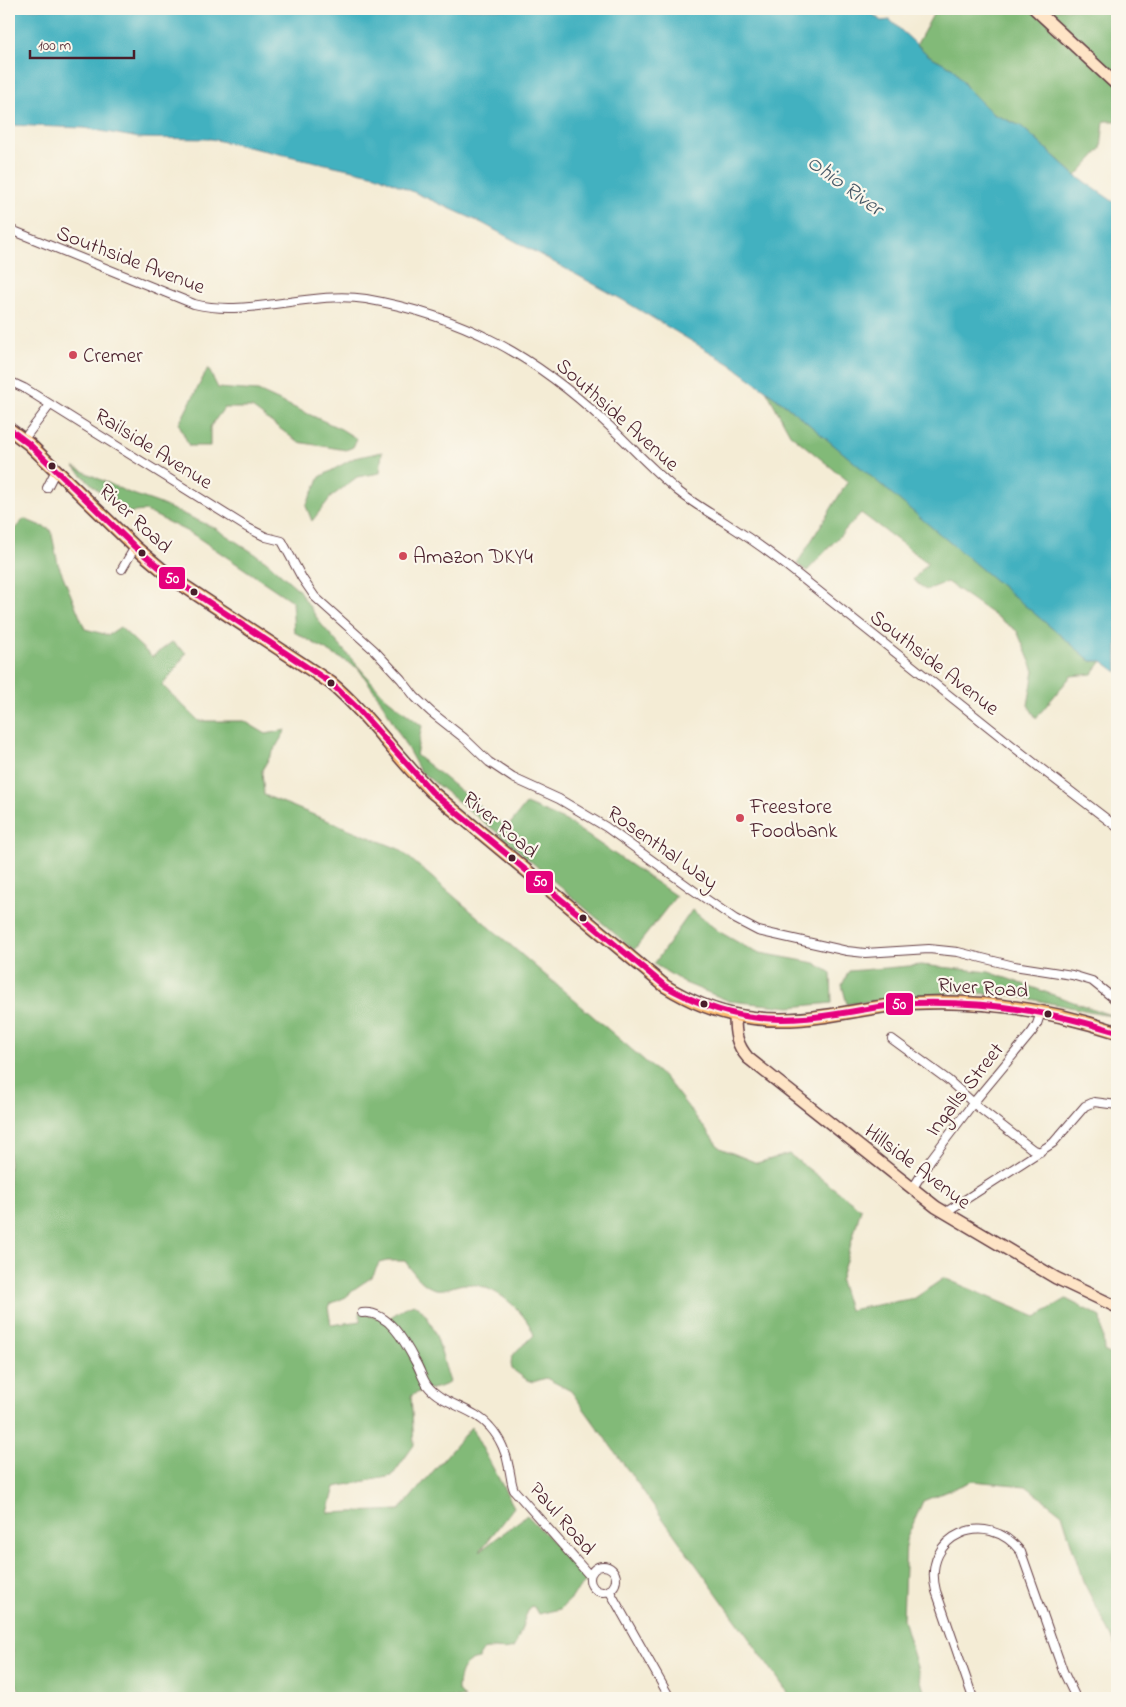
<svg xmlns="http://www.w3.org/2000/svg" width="1126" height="1707" viewBox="0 0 1126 1707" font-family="'Indie Flower',sans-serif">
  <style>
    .forest { fill: #82ba78; stroke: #666c52 }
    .water { fill: #43b1c0; stroke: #466876 }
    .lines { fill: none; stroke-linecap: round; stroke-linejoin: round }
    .street-casing { stroke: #643e44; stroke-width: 10 }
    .secondary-casing { stroke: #643e44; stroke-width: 14 }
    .primary-casing { stroke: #643e44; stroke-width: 15 }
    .street { stroke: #fff; stroke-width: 8 }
    .secondary { stroke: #fee4c6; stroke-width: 11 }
    .primary { stroke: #fdbc70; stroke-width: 12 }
    .bus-1-casing { stroke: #fbf7ec; stroke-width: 10 }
    .bus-1 { stroke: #e5007d; stroke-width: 6 }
    .poi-dot { fill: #d1495b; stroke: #fbf7ec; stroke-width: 2 }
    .bus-dot { fill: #4a1f2b; stroke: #fbf7ec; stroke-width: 2 }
    .labels { text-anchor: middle; stroke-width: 4.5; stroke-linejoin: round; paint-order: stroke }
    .street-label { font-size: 21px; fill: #4a1f2b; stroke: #fbf7ec }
    .poi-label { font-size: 21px; fill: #4a1f2b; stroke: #fbf7ec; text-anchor: start }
    .water-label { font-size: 22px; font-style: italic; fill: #475967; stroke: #fbf7ec }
    .line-badge { stroke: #fbf7ec; stroke-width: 2 }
    .badge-label { font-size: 14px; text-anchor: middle; font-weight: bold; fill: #fff }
  </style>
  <rect width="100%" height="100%" fill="#fbf7ec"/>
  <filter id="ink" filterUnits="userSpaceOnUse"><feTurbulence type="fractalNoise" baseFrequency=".02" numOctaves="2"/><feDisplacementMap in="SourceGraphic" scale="10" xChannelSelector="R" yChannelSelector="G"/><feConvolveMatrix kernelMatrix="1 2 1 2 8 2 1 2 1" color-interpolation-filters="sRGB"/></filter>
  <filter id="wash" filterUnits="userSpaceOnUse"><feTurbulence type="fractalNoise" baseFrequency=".0096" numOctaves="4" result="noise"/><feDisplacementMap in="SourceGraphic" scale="20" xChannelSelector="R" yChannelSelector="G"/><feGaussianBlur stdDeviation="1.12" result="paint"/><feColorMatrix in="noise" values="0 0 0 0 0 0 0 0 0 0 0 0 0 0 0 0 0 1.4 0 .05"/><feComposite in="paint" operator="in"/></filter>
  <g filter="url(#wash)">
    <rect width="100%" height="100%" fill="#f4ecd5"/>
    <path class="forest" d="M936,9H1117V121H1104L1101,149L1076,176L1021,126L993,114L968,89L953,68L928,55L917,44Z
      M208,368L218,388L258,391L341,429L357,439L353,447L346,450L298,442L252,408H224L210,427V446H189L179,424Z
      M766,390L786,405L903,502L1091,661H1102L1092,674L1071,676L1036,718L1028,705L1034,671L1017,631L947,582L926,590L913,580L928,563L861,513L807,571L797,564L848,481L790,434Z
      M382,452L380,473L357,477L331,497L312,521L306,506L320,477L354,458Z
      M74,467L127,492L158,503L215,528L266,561L298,589L321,624L385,697L422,726L416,755L507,828L526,804L566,821L676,896L634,950L499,834L420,771L380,699L358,668L294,632L292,601L194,535L146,511L121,513Z
      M24,519L51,530L58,564L85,629L108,635L120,627L152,657L172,642L186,653L174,671L162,685L199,721H244L266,734L286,730L262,770L264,795L399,849L667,1080L720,1148L757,1163L789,1154L861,1209L840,1281L849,1310L915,1298L944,1278L1036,1317L1066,1299L1101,1317L1104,1351L1117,1358V1647L1083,1581L1062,1514L1026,1486L972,1481L923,1501L906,1540L903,1619L926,1698H791L779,1680L571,1391L546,1378L533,1382L527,1380L512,1369C507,1352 524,1347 534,1335C525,1310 494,1284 466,1284C456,1284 446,1291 436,1289C423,1287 412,1271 405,1261H387L379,1263L372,1277L357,1287L346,1297L330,1304L328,1307L331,1325L361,1321L359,1312L386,1320L406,1307L414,1304C436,1316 442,1360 450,1382C438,1391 424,1387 411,1396L414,1445L392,1476L335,1487L328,1513L400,1510L471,1427L514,1507L480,1551L527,1515L578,1568L585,1580L586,1582L575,1593L572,1598L560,1609L538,1614L534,1607L531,1606C522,1619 522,1635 513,1648C503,1652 493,1647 483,1650L480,1653L479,1659C462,1661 458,1676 458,1691L464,1698H87L86,1696L84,1698H23L14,1679L13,1650L9,1651V535Z
      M692,910L718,931L755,952L815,963L831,973L832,1003L790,1007L729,1001L685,983L654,964Z
      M921,965L989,972L1113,1016L1011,995L956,992L847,1004L842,985L849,971Z"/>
    <path class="water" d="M9,9H867L881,21L890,20L928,55L953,68L968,89L993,114L1021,126L1076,176L1117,204V672L1102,661H1091L786,405L730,364L621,299L482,223L376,175L211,139L139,138L84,128L9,125Z"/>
  </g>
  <g filter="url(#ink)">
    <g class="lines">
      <defs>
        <path id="street" d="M9,229L194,304C249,318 311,290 366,299C463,316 533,355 604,421C629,444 652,470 678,491C695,505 714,515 732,527C751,539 769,552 787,566L1039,767L1117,827
          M9,381L24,388L248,528L266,537L282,541L302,578L315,597L374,650L401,679L415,697L431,712L464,738L489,762L513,778L559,799L606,827L693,890L735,919L758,931L847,951L865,953L929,949L958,952L1014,966L1072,975L1092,981L1117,1001
          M24,439L50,405
          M47,488L56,470
          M122,569L135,547
          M892,1039L948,1080L978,1107L1032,1149L1040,1152
          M913,1188L931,1159L974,1102L1032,1032L1037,1024L1041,1012
          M946,1212L1053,1143L1085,1106L1094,1102L1117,1105
          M362,1313C388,1310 405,1342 415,1361C420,1369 422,1378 427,1385C442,1405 473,1407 490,1427C500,1438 507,1454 509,1468C511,1476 511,1483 514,1490L590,1576
          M590 1579a13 13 0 1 1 26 0a13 13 0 1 1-26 0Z
          M609,1590L670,1698
          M973,1698L936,1591C921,1535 987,1507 1021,1552L1063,1671L1076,1698"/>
        <path id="secondary" d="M1035,9L1117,85
          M735,1016C735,1033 736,1044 748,1058L936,1207L1056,1278L1117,1307"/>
        <path id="primary" d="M9,429L29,444L135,547L172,578L331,683C369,715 397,758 432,792L665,986C716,1018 766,1025 825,1016C854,1012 883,1005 912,1003C982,999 1051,1010 1117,1032"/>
      </defs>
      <use href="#street" class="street-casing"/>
      <use href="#secondary" class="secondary-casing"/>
      <use href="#primary" class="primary-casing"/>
      <use href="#street" class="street"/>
      <use href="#secondary" class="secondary"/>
      <use href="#primary" class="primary"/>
      <defs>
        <path id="bus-1" d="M9,429L29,444L135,547L172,578L331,683L358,709L432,792L665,986C724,1019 770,1025 837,1014C863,1010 889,1004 915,1003C985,1001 1051,1011 1117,1032"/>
      </defs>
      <use href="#bus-1" class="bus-1-casing"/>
      <use href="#bus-1" class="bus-1"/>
    </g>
  </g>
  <g class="poi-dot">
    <circle cx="73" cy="355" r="5"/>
    <circle cx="403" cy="556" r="5"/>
    <circle cx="740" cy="818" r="5"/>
  </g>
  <g class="bus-dot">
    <circle cx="52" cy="466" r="4.5"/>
    <circle cx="142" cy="553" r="4.5"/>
    <circle cx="194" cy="592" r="4.5"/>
    <circle cx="331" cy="683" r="4.5"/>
    <circle cx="512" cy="858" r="4.5"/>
    <circle cx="583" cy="918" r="4.5"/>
    <circle cx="704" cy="1004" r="4.5"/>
    <circle cx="1048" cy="1014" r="4.5"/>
  </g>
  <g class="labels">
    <g class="street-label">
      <text transform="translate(131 259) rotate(21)" y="7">Southside Avenue</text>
      <text transform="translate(618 414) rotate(42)" y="7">Southside Avenue</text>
      <text transform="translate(154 448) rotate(32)" y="7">Railside Avenue</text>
      <text transform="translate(136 518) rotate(43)" y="7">River Road</text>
      <text transform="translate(935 662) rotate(38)" y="7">Southside Avenue</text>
      <text transform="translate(501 824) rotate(40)" y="7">River Road</text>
      <text transform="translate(663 847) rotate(35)" y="7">Rosenthal Way</text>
      <text transform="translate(983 987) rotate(4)" y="7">River Road</text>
      <text transform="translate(964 1089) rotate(-52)" y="7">Ingalls Street</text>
      <text transform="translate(918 1166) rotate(37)" y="7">Hillside Avenue</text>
      <text transform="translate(563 1518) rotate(49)" y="7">Paul Road</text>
    </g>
    <g class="poi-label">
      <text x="83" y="362">Cremer</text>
      <text x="413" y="563">Amazon DKY4</text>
      <text x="750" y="813">Freestore<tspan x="750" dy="24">Foodbank</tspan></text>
    </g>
    <g class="water-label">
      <text transform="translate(846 184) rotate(36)" y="8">Ohio River</text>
    </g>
  </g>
  <g class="line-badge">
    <rect x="158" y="566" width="28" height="24" rx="5" fill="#e5007d"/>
    <rect x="525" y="870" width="29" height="24" rx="5" fill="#e5007d"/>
    <rect x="885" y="992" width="29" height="24" rx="5" fill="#e5007d"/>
  </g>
  <g class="badge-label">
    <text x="172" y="583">50</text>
    <text x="540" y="886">50</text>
    <text x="899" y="1009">50</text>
  </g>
  <rect width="1126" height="1707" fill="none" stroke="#fbf7ec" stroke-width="30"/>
  <path d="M30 50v8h104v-8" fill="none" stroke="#4a1f2b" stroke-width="2.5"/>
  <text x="38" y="50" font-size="15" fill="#4a1f2b" stroke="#fbf7ec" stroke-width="4" paint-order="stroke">100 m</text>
</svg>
